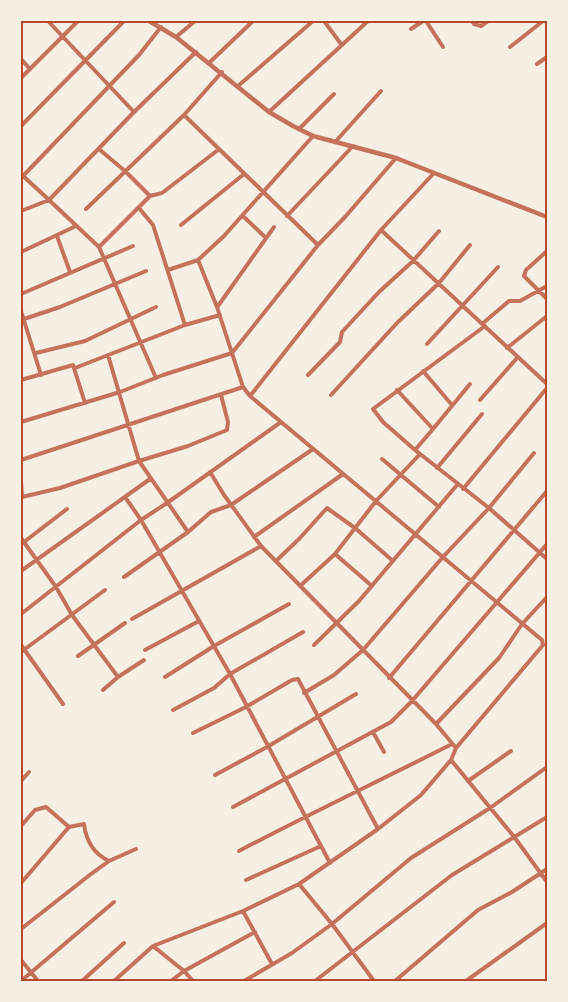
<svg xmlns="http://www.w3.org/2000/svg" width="568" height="1002" viewBox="0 0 568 1002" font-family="'DM Sans',sans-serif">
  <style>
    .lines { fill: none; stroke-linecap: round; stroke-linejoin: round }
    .minor { stroke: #c5725c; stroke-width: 4 }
    .tertiary { stroke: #c5725c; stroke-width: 4.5 }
    .neatline { fill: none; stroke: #b5482f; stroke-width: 2 }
  </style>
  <rect width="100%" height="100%" fill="#f6efe4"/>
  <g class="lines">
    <path class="minor" d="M48,21L134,112
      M324,21L341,44
      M426,21L443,47
      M472,21L474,24L481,26L488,21
      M411,29L423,21
      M176,37L195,21
      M510,47L543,21
      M21,59L30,69
      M210,62L253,21
      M537,64L547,57
      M222,72L184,115L318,245
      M21,78L78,21
      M238,86L313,21
      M269,112L368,21
      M21,126L124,21
      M299,129L334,94
      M336,141L381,91
      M99,149L126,172L150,196L162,193L218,150
      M21,174L49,200L134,112L196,52
      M23,176L139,55L161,27
      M139,208L153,225L185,325
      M86,209L184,115
      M21,211L49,200L99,247L156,378
      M243,216L266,238
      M287,216L353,146
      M181,225L244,174
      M381,230L547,384
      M57,236L70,272
      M99,247L150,196
      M547,251L526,270L524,276L547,299
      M21,252L76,226
      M198,260L217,307L243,387L250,396L542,640L543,645L456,748
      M168,270L198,260L224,236L313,136
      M21,294L133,246
      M218,306L274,227
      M21,311L41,375
      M21,320L60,307L146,271
      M482,324L509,301H520L547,286
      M485,326L373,409L383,422L415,450L489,508L547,559
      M427,344L498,267
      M507,348L547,316
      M36,353L85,341L156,307
      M75,368L185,325L220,315
      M423,371L452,405
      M308,375L340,342L342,332L379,292L413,261L439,231
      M21,380L73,365L85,403
      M397,390L433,429L415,450
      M331,395L397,323L439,283L470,245
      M250,396L381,230L434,173
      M480,400L517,358
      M21,422L120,392L163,375L232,353L318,245L345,217L396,158
      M433,429L470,384
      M382,459L439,507
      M21,460L243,387
      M437,468L482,414
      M210,472L224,495L261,546L436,724L456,748L451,760L515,838L547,882
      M21,481L22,497L60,488L139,461L108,355
      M463,489L547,388
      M125,497L141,520L230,674L330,863
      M188,532L211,512L231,505L313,449
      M254,537L343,474
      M21,538L56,587L72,615L118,677L144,660
      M24,542L67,509
      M335,554L372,586
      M276,561L300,538L327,508L355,528L393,561
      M21,571L150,479
      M124,577L188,532L139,461L188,446L227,430L228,422L221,395
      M300,586L335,554L376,501L420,454
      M21,614L141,520L167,503L281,422
      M132,619L261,546
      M21,645L63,704
      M314,645L359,601L457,485
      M145,650L199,621
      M21,652L105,590
      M78,656L125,623
      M165,677L214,646L289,604
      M389,678L547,491
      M103,690L118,677
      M304,693L334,675L363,650L442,558L489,508L534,453
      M173,710L214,688L230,674L303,632
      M436,724L499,658L522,624L547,597
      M373,732L384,752
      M193,733L246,707L292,680L298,679L378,829
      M215,775L267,747L356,694
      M21,781L29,772
      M468,781L511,751
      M233,807L391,722L412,701L547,544
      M21,826L35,810L46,807L69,827
      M239,851C309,814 381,780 452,744
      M246,880L321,846
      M21,883L69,827L84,824C86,840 94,854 109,861
      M299,884L332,924L374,981
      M243,911L272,964
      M21,929L91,874L109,861L136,849
      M153,946L184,971L193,981
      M21,960L38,981
      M21,981L114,902
      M82,981L124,943
      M114,981L153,946L243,911L299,884L378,829L421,795L451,760
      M171,981L184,971L255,932
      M244,981L292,953L332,924L411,858L490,808L547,767
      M292,981H295
      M315,981L452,875L547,817
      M395,981L478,910L512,892L547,869
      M466,981L547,923
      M545,981L547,980"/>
    <path class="tertiary" d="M149,21L176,37L269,112L293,126L313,136L396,158L547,217"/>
  </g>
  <rect width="568" height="1002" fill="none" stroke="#f6efe4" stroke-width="45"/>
  <rect x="22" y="22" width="524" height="958" class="neatline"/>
</svg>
